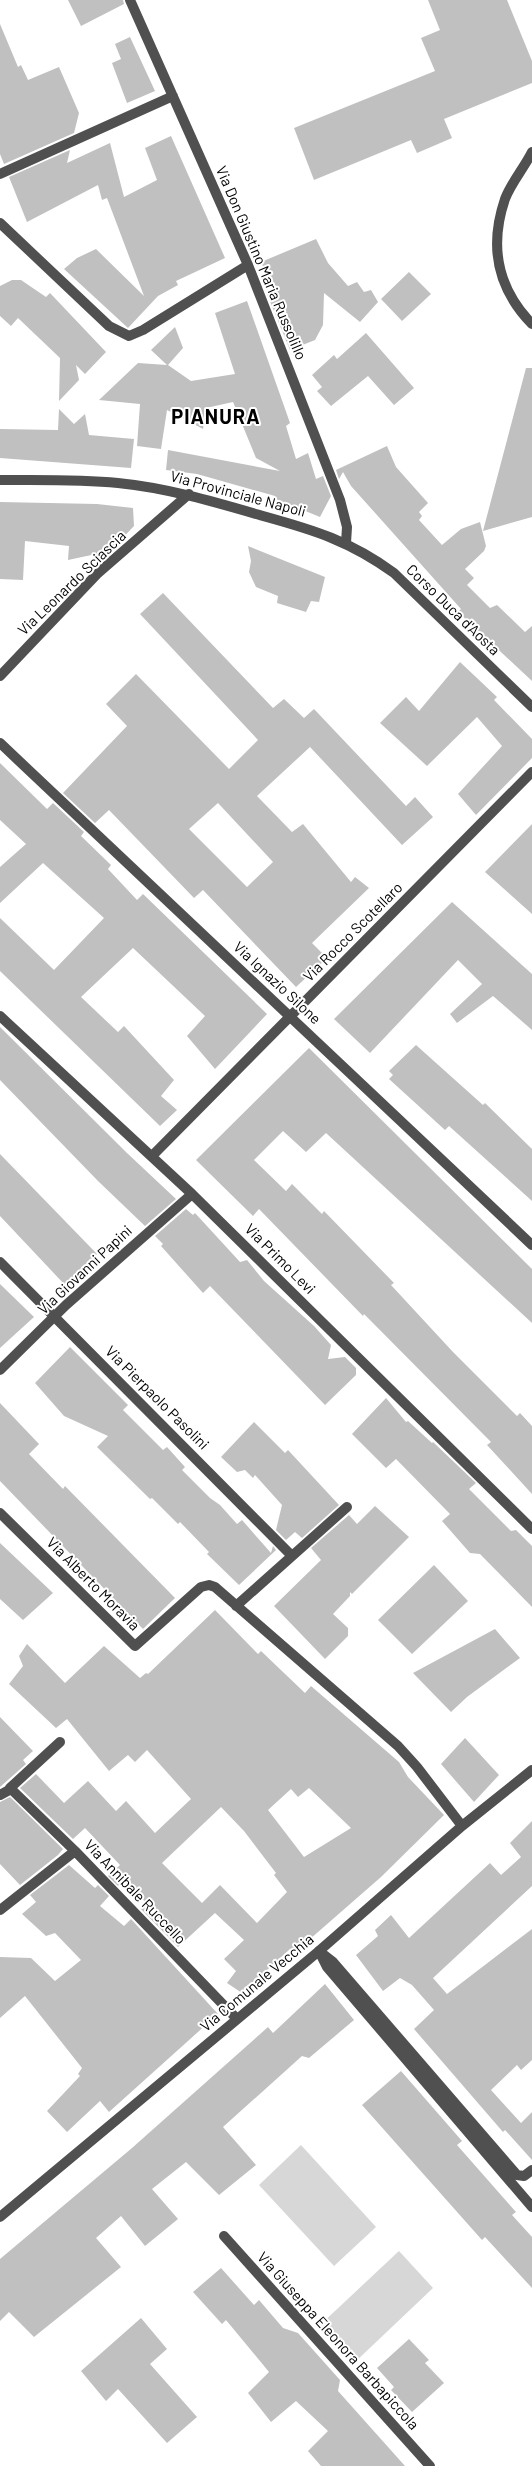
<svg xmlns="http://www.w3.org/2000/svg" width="532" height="2466" viewBox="0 0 532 2466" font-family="Barlow,sans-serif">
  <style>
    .green { fill: #d7d7d7 }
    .building { fill: #c0c0c0; fill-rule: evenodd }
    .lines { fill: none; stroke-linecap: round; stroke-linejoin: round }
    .lane { stroke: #505050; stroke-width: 10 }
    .street { stroke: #505050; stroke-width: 10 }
    .labels { text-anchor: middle; stroke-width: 4; stroke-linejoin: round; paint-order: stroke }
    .street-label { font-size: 15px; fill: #000; stroke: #fff }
    .district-label { font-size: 20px; font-weight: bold; letter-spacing: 1px; fill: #000; stroke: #fff }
  </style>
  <rect width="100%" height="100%" fill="#fff"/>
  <path class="green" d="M301,2145L376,2227L334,2266L259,2185Z
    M399,2251L433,2288L354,2363L319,2326Z"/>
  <path class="building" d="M68,0H123L124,4L81,26Z
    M428,0H507L532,61V83L444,119L452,138L417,153L411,140L314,180L294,128L435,71L421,38L440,30Z
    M0,24L18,67L21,65L28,80L59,67L79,113L74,133L4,164L0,154Z
    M130,37L155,91L127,103L112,63L121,59L115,44Z
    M171,136L225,258L176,281L178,285L158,296L128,328L64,269L77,258L96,249L144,296L107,198L102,200L98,185L27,222L9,177L70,150L67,163L110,143L124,197L157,180L145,148Z
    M316,239L328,263L348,286L357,282L364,292L371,290L378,302L360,322L324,293L323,325L315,340L290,350L267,294L274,291L261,262Z
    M409,272L431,294L402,321L381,299Z
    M12,280H21L46,297L50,293L106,352L85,374L76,365L79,380L59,401L60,358L18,318L11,326L0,316V286Z
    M247,301L290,423L286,426L296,459L308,453L316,479L323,476L331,496L320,517L276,499L275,496L197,474L166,470L168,450L280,471L256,458L233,402L206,408L203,429L167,410L161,449L137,446L140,404L99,400L138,363L167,365L151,350L175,327L183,348L168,365L191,381L235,374L215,313Z
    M366,333L414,388L394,405L368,376L331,406L317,391L322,387L312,375L334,355L337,359Z
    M526,368H532V517L483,531Z
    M59,409L74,424L85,414L89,435L134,439L131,468L0,458V429L58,430Z
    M387,446L396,467L428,503L419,512L422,516L419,520L442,545L461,529L480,522L486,546L484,551L465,569L474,578L467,585L490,608L497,605L525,632L532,626V681L458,612L461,609L351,486L343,472L339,479L336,470Z
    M0,502L97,504L133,508L134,526L110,551L68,560L69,546L25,541L23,580L0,579Z
    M248,546L325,577L319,602L311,601L306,612L277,603L278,596L256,587L249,572L251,561Z
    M163,593L273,708L284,699L304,718L314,709L406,806L415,797L433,817L402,845L310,747L257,796L292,832L303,824L351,882L355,877L369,888L312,943L327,958L296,987L203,890L194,898L109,810L95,823L63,793L127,726L106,704L136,674L229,769L258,740L140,614ZM218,803L273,862L247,887L189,829Z
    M460,662L497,697L494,700L532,739V758L476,815L458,794L502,746L477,717L427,766L380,723L406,697L419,711Z
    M0,763L47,809L53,803L84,832L81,836L111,865L108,869L137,900L143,894L267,1014L215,1069L187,1036L205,1016L133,948L81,997L118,1032L124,1026L174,1080L161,1096L177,1110L160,1126L0,971V918L54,970L104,918L43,863L0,903V867L26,844L0,820Z
    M532,824V914L485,872Z
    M452,902L532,974V1030L493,996L457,1023L450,1014L482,984L458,960L370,1053L334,1019Z
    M0,1027L127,1153L176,1199L145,1226L98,1181L0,1080Z
    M416,1045L483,1105L485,1103L532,1149V1201L449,1126L445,1130L389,1079L393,1075L389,1071Z
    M309,1048L532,1269V1323L326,1133L306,1152L283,1131L254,1160L286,1191L292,1184L322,1214L324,1211L394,1283L391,1285L453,1352L517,1416L520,1413L532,1426V1494L487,1445L491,1442L364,1314L363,1316L259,1209L253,1216L196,1160Z
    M0,1154L97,1254L65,1285L0,1216Z
    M186,1209L193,1215L195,1213L240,1262L247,1260L264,1281L314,1326L331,1345L328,1359L345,1357L356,1368V1375L325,1405L210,1286L203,1293L161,1246L163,1244L155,1236Z
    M0,1284L34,1317L0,1348Z
    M70,1347L128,1405L123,1410L163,1450L167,1447L185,1467L182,1470L210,1498L220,1505L237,1524L242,1520L271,1553L273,1546L276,1550L239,1585L207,1554L209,1552L180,1522L178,1524L152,1498L150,1499L97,1447L108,1436L64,1416L35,1383Z
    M386,1398L406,1422L408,1421L432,1443L433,1442L476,1483L469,1489L511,1531L516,1530L532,1546V1607L480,1554L470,1553L442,1521L450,1514L396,1459L386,1468L352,1434Z
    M0,1403L39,1444L29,1454L63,1489L65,1486L175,1598L143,1629L0,1481Z
    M254,1422L285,1453L288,1450L339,1505L302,1538L295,1532L286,1540L276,1530L282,1505L255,1475L253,1478L245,1470L237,1472L221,1457Z
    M375,1506L409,1537L352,1594L350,1592V1596L333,1614L348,1628V1636L325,1659L274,1606L321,1560L311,1548L349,1515L357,1524Z
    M0,1543L53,1593L23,1620L0,1599Z
    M434,1565L468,1601L412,1654L378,1620Z
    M215,1610L258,1654L261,1651L305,1693L311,1686L399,1762L408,1777L444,1815L381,1877L294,1953L290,1949L242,1993L227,1983L236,1971L224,1959L244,1940L215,1913L178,1947L141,1909L147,1904L124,1879L118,1886L108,1876L120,1865L85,1828L73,1839L20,1788L36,1774L64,1803L88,1781L116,1811L126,1801L155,1833L191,1799L147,1750L135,1762L128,1755L109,1771L67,1719L56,1728L9,1684L23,1666L19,1656L27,1644L65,1683L104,1646L140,1678L146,1673L148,1674ZM309,1788L351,1828L304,1857L268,1810L291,1789L298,1797ZM221,1807L244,1831L276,1873L274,1875L287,1892L257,1923L220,1885L202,1903L162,1863Z
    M495,1629L520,1658L467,1697L451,1712L413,1673Z
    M0,1717L33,1751L23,1760L26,1764L0,1787Z
    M465,1738L499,1775L474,1802L441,1764Z
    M10,1797L63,1849L58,1855L20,1885L0,1864V1802Z
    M532,1821V1886L433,1978L447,1994L532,1929V2060L521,2070L517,2065L491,2090L521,2123L532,2112V2160L505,2130L503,2132L414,2029L434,2010L412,1985L400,1978L383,1991L356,1955L378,1936L375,1930L391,1915L409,1938L490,1863L501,1875L521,1857L510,1843Z
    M69,1865L95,1888L98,1885L109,1896L100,1906L124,1926L131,1919L218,2014L109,2112L100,2101L67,2132L47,2111L80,2076L78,2074L82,2068L25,1996L0,2018V1957L31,1958L55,1981L81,1960L55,1933L46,1936L22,1914L36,1902L30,1895Z
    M325,1984L354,2020L309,2058L302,2056L223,2127L256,2165L219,2195L186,2162L152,2189L178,2219L145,2246L121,2216L96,2238L121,2267L34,2337L9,2312L0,2321V2259L132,2148L268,2027L273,2033Z
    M401,2071L462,2141L457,2145L516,2212L512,2215L532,2237V2288L485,2237L482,2240L362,2105Z
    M221,2268L254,2305L259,2300L283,2328L298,2333L340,2380L338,2391L405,2466H321L308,2451L328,2431L296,2401L271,2422L248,2393L269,2372L226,2320L222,2324L193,2292Z
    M141,2318L167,2349L150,2364L197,2417L167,2443L118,2389L106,2401L81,2371Z
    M409,2339L429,2360L425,2363L444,2383L412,2412L391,2390L394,2387L377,2368Z"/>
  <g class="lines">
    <path class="lane" d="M10,1788L60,1742
      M319,1951L327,1967L532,2207
      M324,1955L333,1962L517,2175L524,2176L532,2170"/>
    <path class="street" d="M130,0L248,265L340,500L347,527L346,543
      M532,152C524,168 511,183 505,199C489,246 497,288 532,324
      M0,174L173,96
      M0,223L109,326L129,336L143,330L248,265
      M0,480C39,480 79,479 118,483C168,488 215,502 263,516C314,530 350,541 394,573L532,707
      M0,676L97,574L189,494
      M0,743L532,1245
      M0,1016L192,1194L532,1529
      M152,1156L532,772
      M0,1262L292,1556
      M0,1370L66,1305L192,1194
      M0,1513L135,1646L201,1587L209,1585L215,1587L398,1746L417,1767L462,1826
      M236,1606L347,1507
      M0,1795L11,1789L75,1851L237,2019
      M0,1910L75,1851
      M0,2217L319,1951L462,1826L532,1770
      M224,2236L430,2466"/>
  </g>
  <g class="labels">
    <g class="street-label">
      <text transform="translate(261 263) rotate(67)" y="5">Via Don Giustino Maria Russolillo</text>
      <text transform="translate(238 494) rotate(15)" y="5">Via Provinciale Napoli</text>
      <text transform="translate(72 583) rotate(-44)" y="5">Via Leonardo Sciascia</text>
      <text transform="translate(453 610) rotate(44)" y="5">Corso Duca d'Aosta</text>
      <text transform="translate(353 932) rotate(-45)" y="5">Via Rocco Scotellaro</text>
      <text transform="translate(277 983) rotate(43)" y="5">Via Ignazio Silone</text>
      <text transform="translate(280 1259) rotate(45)" y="5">Via Primo Levi</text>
      <text transform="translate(85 1270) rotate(-43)" y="5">Via Giovanni Papini</text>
      <text transform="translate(157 1398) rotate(45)" y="5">Via Pierpaolo Pasolini</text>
      <text transform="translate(93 1584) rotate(45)" y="5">Via Alberto Moravia</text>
      <text transform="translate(135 1892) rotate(46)" y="5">Via Annibale Ruccello</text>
      <text transform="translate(257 1983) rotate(-40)" y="5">Via Comunale Vecchia</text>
      <text transform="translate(338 2341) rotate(48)" y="5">Via Giuseppa Eleonora Barbapiccola</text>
    </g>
    <g class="district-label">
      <text x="216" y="424">PIANURA</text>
    </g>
  </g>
</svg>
